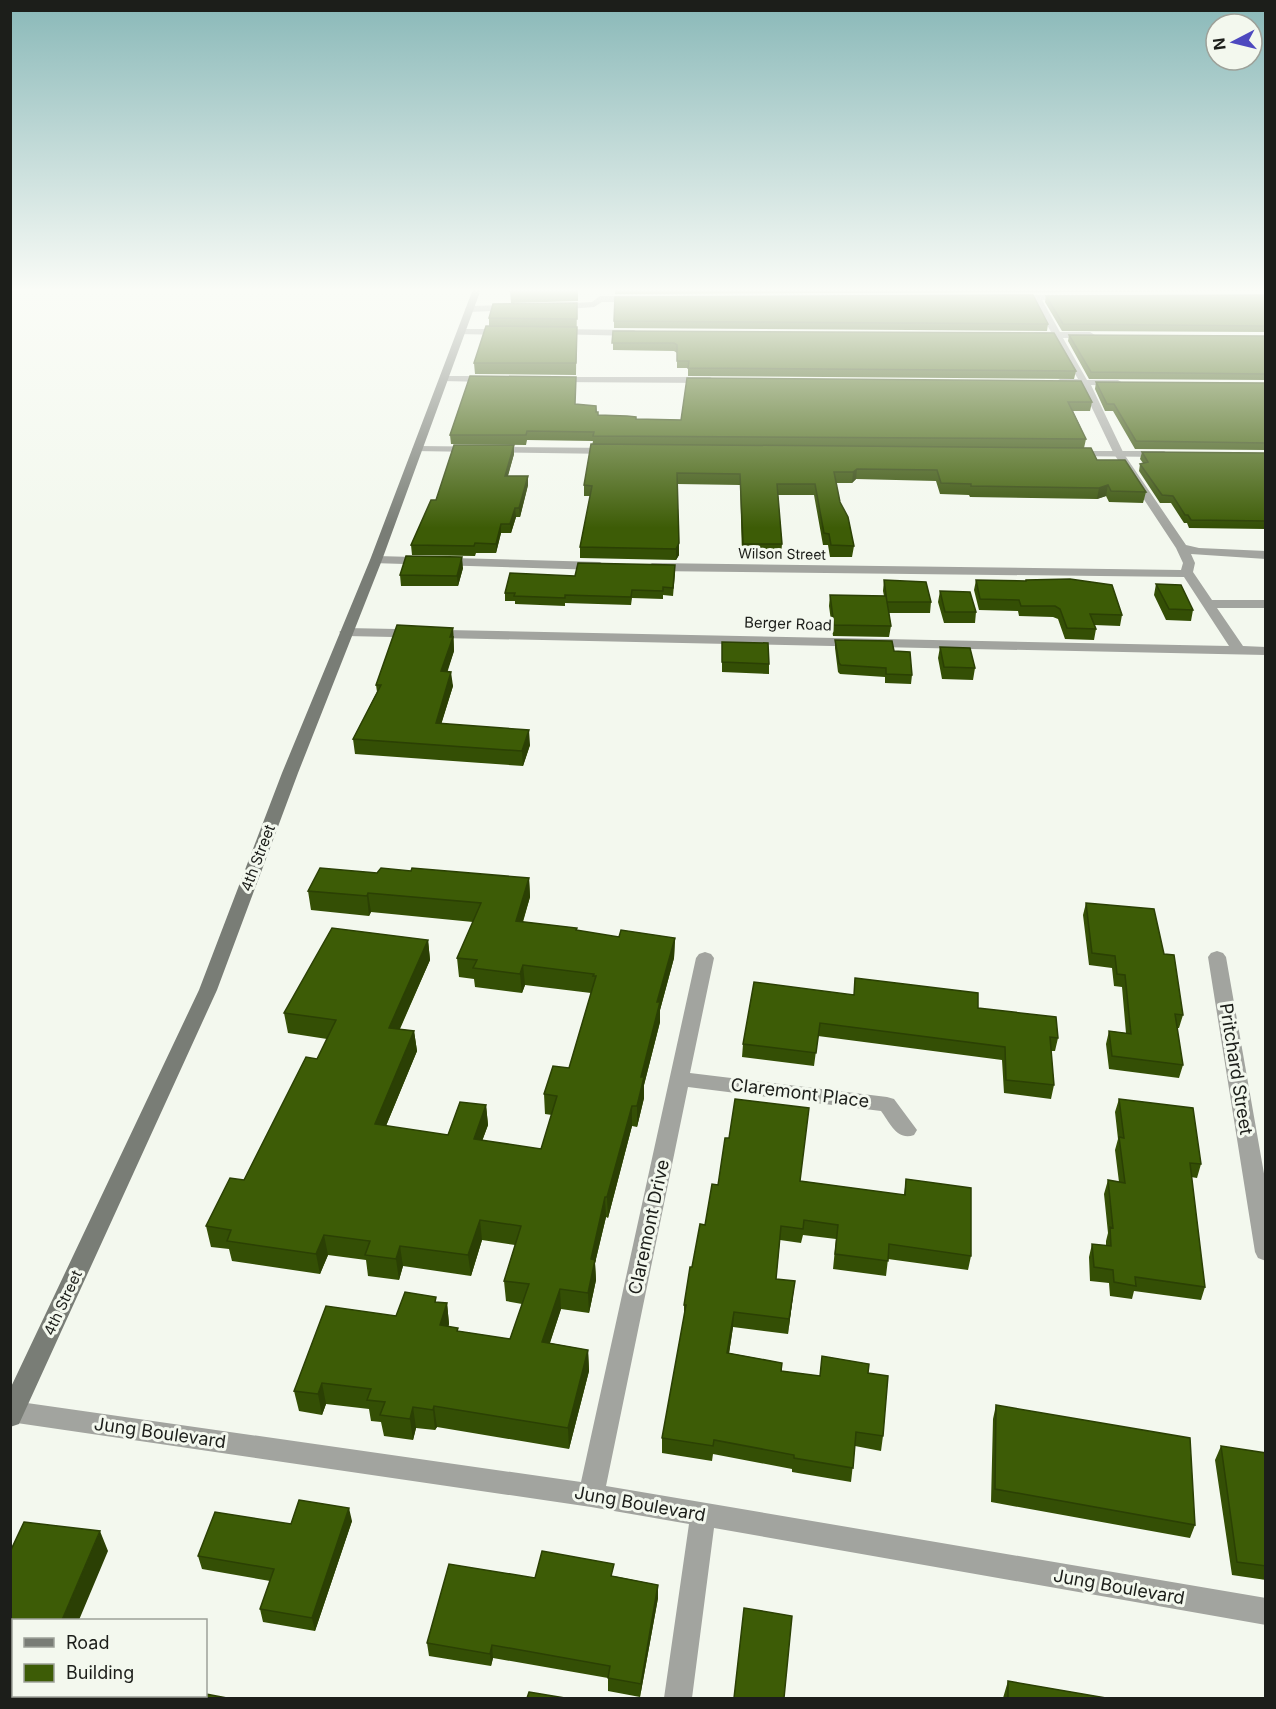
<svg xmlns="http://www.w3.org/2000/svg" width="1276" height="1709" viewBox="0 0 1276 1709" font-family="Inter,sans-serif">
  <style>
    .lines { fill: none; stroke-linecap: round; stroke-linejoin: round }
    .minor { fill: #a2a49f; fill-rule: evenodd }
    .tertiary { fill: #a2a49f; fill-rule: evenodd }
    .secondary { fill: #797d76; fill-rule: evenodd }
    .rail-casing { stroke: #5a5d57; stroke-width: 4.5 }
    .rail { stroke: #f3f8ee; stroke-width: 3; stroke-dasharray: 8; stroke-linecap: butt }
    .wall { fill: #344f05 }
    .shaded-wall { fill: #2b4004 }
    .building { fill: #3d5c06; stroke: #2b4004; stroke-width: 1.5 }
    .labels { text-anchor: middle; stroke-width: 6; stroke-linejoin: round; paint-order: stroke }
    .far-street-label { font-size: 14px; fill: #1c1e1a; stroke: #f3f8ee }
    .street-label { font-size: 15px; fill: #1c1e1a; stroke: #f3f8ee }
    .near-street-label { font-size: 18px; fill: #1c1e1a; stroke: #f3f8ee }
  </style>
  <rect width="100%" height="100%" fill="#f3f8ee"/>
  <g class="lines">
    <path class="minor" d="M1070,295V299L1067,300H1042L1060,332H1090L1095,335L1090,338H1063L1087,380H1118L1123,383L1118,386L1091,385L1124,454L1186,545L1199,548L1266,551V559L1191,554L1195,563L1193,572L1212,600H1266V608H1217L1243,646L1266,647V655L346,636L339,632L346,628L1229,646L1184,577L652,571L646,567L652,563L1181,570L1183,563L1176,548L1114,454L1081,385H1060L1055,382L1060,379H1078L1054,338H1035L1030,335L1035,332H1051L1033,300L1011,301L1007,298L1011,295Z
      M600,296H638L642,299L638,302H602L594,307L555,310L551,307L555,304L592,302Z
      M514,305L518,308L517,310L469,312L465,309L469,306Z
      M461,329H505L510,332L505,335L458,334V330Z
      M555,329L634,330L639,333L634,336L552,334V330Z
      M444,376H491L496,379L491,382L441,381L439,379Z
      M556,377H710L715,380L710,383L553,382V378Z
      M376,556L600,562L606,566L600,570L372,563L370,560Z
      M1217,951L1223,953L1226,957L1266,1185V1261L1258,1258L1255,1252L1208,957L1211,953Z
      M705,952L711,954L714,958L690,1073L887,1097L894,1099L917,1130L914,1135C897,1141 890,1123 881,1111L688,1087L606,1486L1266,1598V1625L714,1528L692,1698H664L689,1524L591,1507L10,1422V1402L13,1401L581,1482L696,958L699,954Z"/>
    <path class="tertiary" d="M417,446L612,448L617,451L612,454L413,451L412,449Z
      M1072,451H1164L1169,454L1164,457L1068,456L1067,454Z"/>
    <path class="secondary" d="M473,289H481L382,560L298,773L217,990L19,1424L10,1427V1389L199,990L282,773L370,560Z"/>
    <defs>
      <path id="rail" d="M10,291L14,289"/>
    </defs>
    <use href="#rail" class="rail-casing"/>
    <use href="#rail" class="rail"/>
  </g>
  <path class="wall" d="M578,289V301L511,303L510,291Z
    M615,289H1266V291L615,294Z
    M1266,295V332L1062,331L1045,302L1046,296Z
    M577,303L576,375L475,374L474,363L489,326V318Z
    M614,321L1048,324L1047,331L614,328Z
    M613,331L1076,371L1074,379L688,376V368H677V353L674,351L613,350Z
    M1069,335L1266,336V380L1089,379L1068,341Z
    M687,378L1092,402L1090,411H1073L1086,439L1084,448L1097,460L1146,492L1143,503L1109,502L1106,496L1097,499L970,497L969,495L940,494L936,481L856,479L852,483H836L840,502L854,546L852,557H830L828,545H823L814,495H778L782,544L781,556L742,555L740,485L677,484L679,543V555L676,560L580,558V547L590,496H584V485L593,441L527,440L526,445L451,444L450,435L575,404L596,406L597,412L598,415L636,419L681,420Z
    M1096,382L1266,383V450L1135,449L1113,411H1105L1095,389Z
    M514,445V454L508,476H528V485L520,517H516L511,533H501L496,553H476L475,556L412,555L411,545L436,500Z
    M1142,452L1266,453V529L1189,528L1187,523H1184L1171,503H1160L1139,471L1140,464L1143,463L1140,459Z
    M463,568L458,586H401L400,575Z
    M675,573L673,596L663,595V599L632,598L631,605L565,603V606L515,604V601H505V593L575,576Z
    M884,580L931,602L930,613H889L891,626L889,637L833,636L829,606L830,595L884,596L883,591Z
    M976,580L1025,581L1026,580L1122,615L1120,626L1094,625L1096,629L1094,640L1065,639L1058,619L1053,617L1019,616L1018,611L979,610L974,590Z
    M1156,584L1193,610L1191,621L1166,620L1154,595Z
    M940,591L976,612L975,623H944L938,602Z
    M453,628L454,651L447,671L453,686L441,724L530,745L523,766L355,754L353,739L377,692L376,685Z
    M835,640L894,651L912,675L911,684L885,683V677L840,674L838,672L835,648Z
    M722,642L769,664V674L722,672Z
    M940,647L975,668L973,680L942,679L938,658Z
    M411,871L529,878L530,897L523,922L619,937L675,938L674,958L660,1010V1022L644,1085V1098L637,1127L632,1126L608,1218L606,1217L595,1263L596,1280L589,1313L561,1309L550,1343L588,1350L589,1371L569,1449L437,1427L435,1430L416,1428L413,1440L384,1436L381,1422L371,1421L369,1409L326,1404L322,1415L299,1411L294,1391L396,1316L437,1302L447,1303L449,1324L448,1327L458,1331L510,1339L522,1304L506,1301L504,1281L515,1245L482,1240L471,1276L403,1266L399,1280L368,1276L366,1260L328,1255L320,1274L232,1261L229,1249L211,1247L206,1226L244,1180L317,1059L327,1039L288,1033L284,1013L428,940L430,960L400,1029L414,1031L417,1051L386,1126L448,1135L486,1105L488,1125L482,1141L541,1149L552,1115L545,1114L544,1094L569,1068L591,993L525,985L522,993L475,987L474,979L459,977L457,958L473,922L371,912L369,916L311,910L308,891L377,873Z
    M1086,903L1164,954L1183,1015L1179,1028H1177L1183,1065L1179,1078L1109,1069L1106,1044L1109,1031L1126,1033L1122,987L1114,986L1112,968L1089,965L1083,915Z
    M853,995L978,1008L1058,1038L1055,1051H1051L1054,1085L1051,1099L1004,1093L1002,1060L818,1036L814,1066L742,1057L743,1044Z
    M1119,1099L1201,1164L1197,1178L1191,1177L1205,1287L1201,1300L1134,1291L1132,1299L1110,1296L1109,1283L1090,1281L1089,1257L1092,1244L1106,1246V1241L1108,1233L1104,1194L1108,1180L1119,1182L1115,1150L1118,1139L1115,1112Z
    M906,1179L971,1256L968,1270L888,1259L886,1276L833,1269L836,1239L803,1235L801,1243L780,1240L776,1279L793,1296L788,1334L733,1327L729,1353L782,1363V1371L820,1376L868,1373L883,1436L881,1451L855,1446L851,1482L792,1472V1469L713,1454L712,1461L662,1453V1438L684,1320V1305L692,1267L718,1185L801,1181L904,1195Z
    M996,1405L1195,1525L1190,1538L991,1502L993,1419Z
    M1221,1446L1266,1453V1580L1232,1575L1215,1460Z
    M352,1521L315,1631L263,1622L260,1609L270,1581L202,1569L198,1556L291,1524Z
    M614,1576L658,1585V1598L640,1697L608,1691V1678L493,1658L491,1666L429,1656L427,1643L535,1578Z
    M1008,1681L1106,1698H1003Z"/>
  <path class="shaded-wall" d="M514,445V454L505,485V476Z
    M857,469L856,479L852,483L853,472Z
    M528,476V485L520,517L519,508Z
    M1108,485L1106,496L1097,499L1099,488Z
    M515,508L516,517L511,533L510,524Z
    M501,524V533L496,553V544Z
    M679,543V555L676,560V549Z
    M462,557L463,568L458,586L457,576Z
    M453,628L454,651L443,686L441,671Z
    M451,672L453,686L437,738L436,723Z
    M529,730L530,745L523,766L522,751Z
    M529,878L530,897L517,940L516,921Z
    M368,893L371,912L369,916L367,896Z
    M675,938L674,958L660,1010V1022L644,1085V1098L637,1127V1106L641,1077L657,1002Z
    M428,940L430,960L391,1048L389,1028Z
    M523,965L525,985L522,993L520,974Z
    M414,1031L417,1051L378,1145L375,1124Z
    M486,1105L488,1125L475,1160L474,1139Z
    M632,1106V1126L608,1218L607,1197Z
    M605,1197L606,1217L595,1263L596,1280L589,1313L588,1293L591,1259Z
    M480,1220L482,1240L471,1276L468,1255Z
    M324,1235L328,1255L320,1274L316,1254Z
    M400,1246L403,1266L399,1280L396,1259Z
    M795,1281L793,1296L788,1334L789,1319Z
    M560,1289L561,1309L543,1363L542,1342Z
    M447,1303L449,1324L443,1346L440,1325Z
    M734,1312L733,1327L727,1367V1353Z
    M588,1350L589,1371L569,1449L568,1428Z
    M322,1383L326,1404L322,1415L318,1394Z
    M434,1406L437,1427L435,1430L433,1410Z
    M413,1407L416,1428L413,1440L410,1419Z
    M349,1508L352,1521L315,1631L312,1618Z
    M100,1531L108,1551L79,1620H62Z
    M658,1585V1598L640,1697L641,1684Z
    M492,1645L493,1658L491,1666L490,1654Z
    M141,1695H156L155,1698H140Z"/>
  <path class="building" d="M511,289H578L510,291Z
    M1033,295L1048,324L614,321L615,297Z
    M1266,295V326L1063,324L1046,296Z
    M577,303V319L489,318L493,304Z
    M486,326L577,327L576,363H474Z
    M613,331L1054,333L1076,371L688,368L689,361H677V345L674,343H612Z
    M1069,335L1266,336V374L1091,372Z
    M470,376L576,377L575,404L596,406V412H598V415L627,416L636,417V419L681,420L687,378L1081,381L1092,402H1068L1086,439L593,436L594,432L527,431L526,435H450Z
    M1096,382L1266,383V443L1136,441L1114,404H1107Z
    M591,444L1091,448L1097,460H1125L1146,492L1111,491L1108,485L1099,488L971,486V484L941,483L937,470L857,469L853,472H834L840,502L848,517L854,546L831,545L829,534L824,533L815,484H777L782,544H743L740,474L677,473L679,543L676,549L580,547L592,486L584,485Z
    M454,445H514L505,476H528L519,508H515L510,524H501L496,544L475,543L474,546L411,545L431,500H436Z
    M1142,452L1266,453V521L1191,520L1188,515H1185L1173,496L1162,495L1140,464L1148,462Z
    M406,556L462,557L457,576L400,575Z
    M578,563L675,565L673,588L663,587V591L632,590L631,597L565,595V598L514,596L515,593H505L510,573L575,576Z
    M1070,579L1112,585L1122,615L1090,614L1096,629L1067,628L1060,609L1055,606H1021L1019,600L980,599L976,580L1026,581V580Z
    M884,580L926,582L931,602H887Z
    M1156,584L1181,585L1193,610L1169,609Z
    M940,591L970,592L976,612H945Z
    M830,595L886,596L891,626L834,625Z
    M397,625L453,628L450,637H453L441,671L451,672L436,723L529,730L522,751L353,739L381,685H376Z
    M835,640L892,641L894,651L910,652L912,675L886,674V668L841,665L839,663Z
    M722,642L768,643L769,664L722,662Z
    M940,647L970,648L975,668L944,667Z
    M320,868L377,873L381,868L411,871L412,868L529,878L516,921L577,928L576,930L619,937L621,930L675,938L657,1002H660L641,1077H644L637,1106H632L607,1197H605L591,1259L595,1260L588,1293L560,1289L542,1342L588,1350L568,1428L434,1406L433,1410L413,1407L410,1419L380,1415L385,1402L367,1400L371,1389L322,1383L318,1394L294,1391L326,1306L396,1316L405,1292L436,1297L435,1302L447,1303L440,1325L458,1328L457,1331L510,1339L529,1284L504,1281L521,1226L480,1220L468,1255L400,1246L396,1259L365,1255L370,1241L324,1235L316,1254L227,1241L231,1230L206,1226L230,1178L244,1180L306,1057L317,1059L336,1020L284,1013L332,928L428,940L389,1028L414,1031L375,1124L448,1135L460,1102L486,1105L474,1139L541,1149L557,1096L544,1094L553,1066L569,1068L596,976H593L594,974L523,965L520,974L473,968L477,960L457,958L481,903L368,893L367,896L308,891Z
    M1086,903L1154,909L1164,954L1174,955L1183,1015L1175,1014L1183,1065L1112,1056L1109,1031L1131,1034L1125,975L1117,974L1115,956L1092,953Z
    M855,978L978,993V1008L1056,1017L1058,1038L1050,1037L1054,1085L1006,1080L1005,1047L820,1023L816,1053L743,1044L754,982L854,995Z
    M735,1099L809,1108L800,1181L905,1195L906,1179L971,1188V1256L889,1244L888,1261L835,1254L838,1225L804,1220L803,1229L781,1226L776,1279L795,1281L789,1319L734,1312L727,1353L782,1363L781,1371L820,1376L822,1356L869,1364L868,1373L888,1376L883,1436L856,1432L853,1468L794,1458V1455L714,1440L713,1446L662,1438L686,1305H684L690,1267H692L700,1224L705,1225L712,1184L718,1185L725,1138H729Z
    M1119,1099L1193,1108L1201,1164L1190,1163L1205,1287L1135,1277L1136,1286L1114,1282L1113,1270L1094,1267L1092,1244L1111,1246L1110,1227L1113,1228L1108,1180L1125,1183L1119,1137L1124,1138Z
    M996,1405L1190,1438L1195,1525L995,1489Z
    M1221,1446L1266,1453V1566L1237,1562Z
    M299,1500L349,1508L312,1618L260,1609L274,1569L198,1556L215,1512L291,1524Z
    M24,1522L100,1531L62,1620H14V1695H141L140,1698H10V1552Z
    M542,1551L614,1564L611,1576L658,1585L641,1684L608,1678L610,1666L492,1645L490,1654L427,1643L449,1564L535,1578Z
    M744,1608L792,1616L784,1698H734Z
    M1008,1681L1106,1698H1008Z
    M529,1692L565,1698H527Z
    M206,1694L227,1698H187L188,1695H206Z"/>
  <linearGradient id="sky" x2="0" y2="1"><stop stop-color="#89b8b8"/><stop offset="0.55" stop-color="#fafcf7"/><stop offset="1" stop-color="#fafcf7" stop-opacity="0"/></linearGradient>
  <rect width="1276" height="528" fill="url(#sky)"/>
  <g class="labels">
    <g class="far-street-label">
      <text transform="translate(782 554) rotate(1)" y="5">Wilson Street</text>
    </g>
    <g class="street-label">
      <text transform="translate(788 624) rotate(2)" y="5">Berger Road</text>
      <text transform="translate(258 858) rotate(-69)" y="5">4th Street</text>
      <text transform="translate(63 1303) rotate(-65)" y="5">4th Street</text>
    </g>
    <g class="near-street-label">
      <text transform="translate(1236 1069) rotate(81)" y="6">Pritchard Street</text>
      <text transform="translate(800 1093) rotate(7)" y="6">Claremont Place</text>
      <text transform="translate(649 1227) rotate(-78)" y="6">Claremont Drive</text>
      <text transform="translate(160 1433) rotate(8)" y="6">Jung Boulevard</text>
      <text transform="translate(640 1504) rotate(10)" y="6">Jung Boulevard</text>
      <text transform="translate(1119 1587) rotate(10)" y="6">Jung Boulevard</text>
    </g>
  </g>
  <rect width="1276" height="1709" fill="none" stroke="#1c1e1a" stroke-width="24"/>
  <rect x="12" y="1619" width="195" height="78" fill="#f3f8ee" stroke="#9da199" stroke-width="1.5"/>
  <rect x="24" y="1638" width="30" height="9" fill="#797d76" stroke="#9da199" stroke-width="1.5"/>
  <text x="66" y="1649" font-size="18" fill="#1c1e1a">Road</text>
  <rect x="24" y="1664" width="30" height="18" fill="#3d5c06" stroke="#9da199" stroke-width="1.5"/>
  <text x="66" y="1679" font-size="18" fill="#1c1e1a">Building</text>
  <g transform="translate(1234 42) rotate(263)"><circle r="28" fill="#f3f8ee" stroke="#9da199" stroke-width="1.5"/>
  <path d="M0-4.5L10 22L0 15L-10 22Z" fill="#4d49bf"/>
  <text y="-9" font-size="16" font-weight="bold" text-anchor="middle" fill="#1c1e1a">N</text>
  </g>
</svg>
